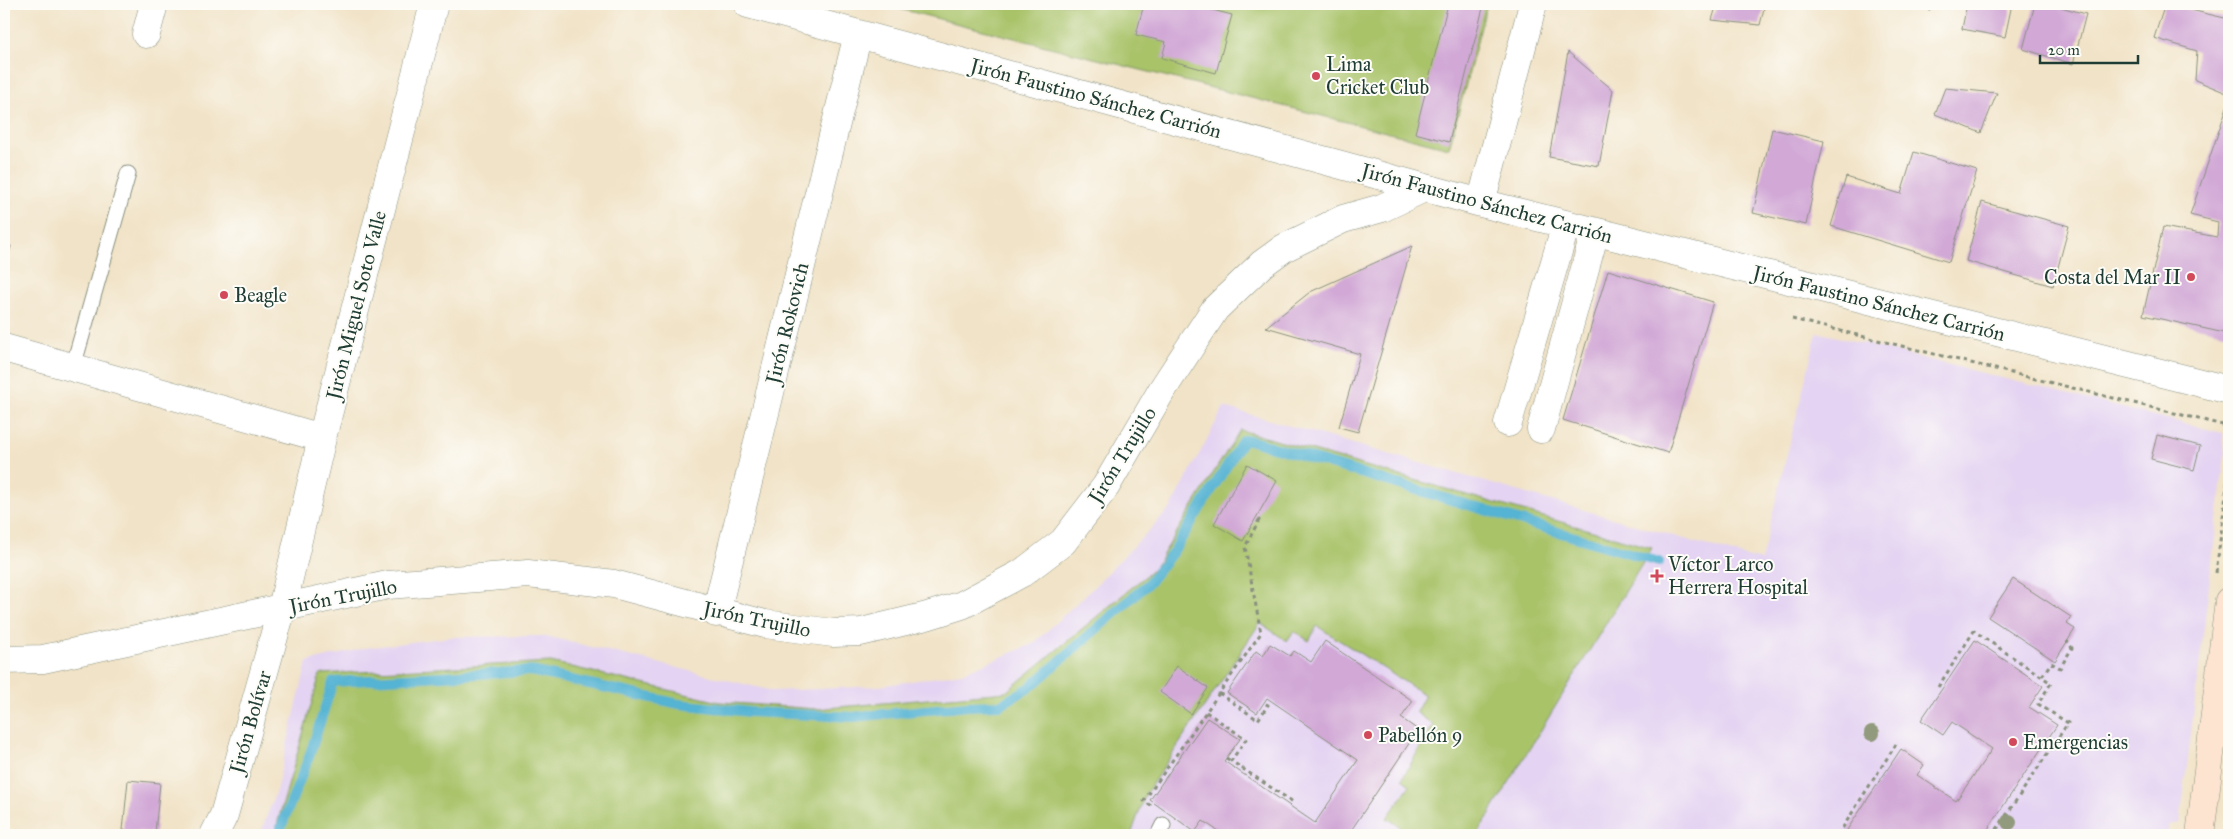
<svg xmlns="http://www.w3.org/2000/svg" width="2233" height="839" viewBox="0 0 2233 839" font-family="'IM FELL Great Primer',serif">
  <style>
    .built { fill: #e4d3f2 }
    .green { fill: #a9c369; stroke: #64804e }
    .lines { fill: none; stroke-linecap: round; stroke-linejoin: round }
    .stream { stroke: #55b3d3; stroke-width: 10 }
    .building { fill: #d1a8d6 }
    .lane-casing { stroke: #88907e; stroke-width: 17 }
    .street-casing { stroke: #88907e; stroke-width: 29 }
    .secondary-casing { stroke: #88907e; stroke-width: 29 }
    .path { stroke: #88907e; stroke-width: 3; stroke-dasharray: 4 4; stroke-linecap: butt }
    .lane { stroke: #fff; stroke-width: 15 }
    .street { stroke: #fff; stroke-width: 28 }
    .secondary { stroke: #fde4d1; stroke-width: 28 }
    .tree { fill: #919a7d }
    .poi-dot { fill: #d1495b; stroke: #fdfcf7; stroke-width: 2 }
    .labels { text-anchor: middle; stroke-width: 4; stroke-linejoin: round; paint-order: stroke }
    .poi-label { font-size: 20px; fill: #1f3d34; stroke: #fdfcf7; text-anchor: start }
    .street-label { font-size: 20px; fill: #1f3d34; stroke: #fdfcf7 }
  </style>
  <rect width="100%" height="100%" fill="#fdfcf7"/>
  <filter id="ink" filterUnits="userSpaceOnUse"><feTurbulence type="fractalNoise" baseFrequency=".02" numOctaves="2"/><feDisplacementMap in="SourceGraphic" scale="10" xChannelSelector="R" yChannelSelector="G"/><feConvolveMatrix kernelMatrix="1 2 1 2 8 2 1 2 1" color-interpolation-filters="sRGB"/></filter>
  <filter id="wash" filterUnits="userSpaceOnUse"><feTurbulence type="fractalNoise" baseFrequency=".0096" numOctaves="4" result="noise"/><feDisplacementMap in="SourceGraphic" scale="20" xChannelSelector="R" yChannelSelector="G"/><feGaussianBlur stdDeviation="1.12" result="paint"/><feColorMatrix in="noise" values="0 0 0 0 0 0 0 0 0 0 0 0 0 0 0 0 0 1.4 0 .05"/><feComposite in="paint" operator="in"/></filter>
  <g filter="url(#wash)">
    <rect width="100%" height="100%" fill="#f1e3c7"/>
    <path class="built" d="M1817,332L2223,433L2225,455L2180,823L2169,825L2167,835H260L276,791L307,662L365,648L451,637L546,636L773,691L880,686L962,673L1033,644L1091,590L1171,508L1224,407L1761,561Z"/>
    <path class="green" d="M880,4H1487L1449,148Z
      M1240,430L1652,548L1477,835H1413L1387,818L1410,785L1402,779L1433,725L1416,712L1425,695L1317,626L1309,641L1294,631L1287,641L1260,623L1145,795L1131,835H274L320,674L551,662L719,702L816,709L1006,692L1154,569Z"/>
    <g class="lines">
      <path class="stream" d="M278,835L309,757L333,682L531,671L679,704L749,712L853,717L968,706L1000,705L1029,688L1149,583L1173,552L1243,440H1249L1659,562"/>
    </g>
    <g id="blocks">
      <path class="building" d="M1144,4H1189L1232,15L1216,73L1162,58L1166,42L1136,35Z
        M1448,4H1484L1449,142L1415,133Z
        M1717,4H1765L1760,25L1712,20Z
        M1900,4H1931L1930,10Z
        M1967,4H2012L2005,37L1962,29Z
        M2035,4H2050L2086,14L2073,64L2023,49Z
        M2165,4L2229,19V94L2195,80L2197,51L2154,38Z
        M1568,52L1613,90L1599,166L1549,157Z
        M1945,88L1997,93L1981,133L1935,114Z
        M2229,101V334L2143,315L2163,227L2217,237L2218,222L2190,215Z
        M1772,129L1824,141L1806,225L1753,213Z
        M1914,152L1977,171L1949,262L1831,226L1846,177L1901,194Z
        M1982,202L2069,226L2053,286L1966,261Z
        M4,244L11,246L4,271Z
        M1412,246L1358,432L1339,427L1360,354L1266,327L1310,292Z
        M1608,270L1713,302L1668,453L1563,420Z
        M2157,435L2200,446L2194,470L2151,459Z
        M1247,464L1277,481L1243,541L1214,524Z
        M2013,579L2071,617L2067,624L2075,629L2055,661L1988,617Z
        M1975,640L2043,686L2029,707L2057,725L1984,835H1855L1847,830L1901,749L1924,765L1917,775L1956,801L1992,749L1952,722L1943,735L1921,720Z
        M1325,641L1413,701L1401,718L1418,730L1348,835H1224L1203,821L1195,832L1150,800L1207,718L1240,739L1224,761L1315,823L1358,760L1267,698L1257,713L1227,693L1256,651L1263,656L1270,644L1290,656L1294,651L1311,662Z
        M1177,666L1208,688L1191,714L1160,692Z
        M128,780L160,783L155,833L123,830Z"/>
    </g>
  </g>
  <g filter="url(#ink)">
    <use href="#blocks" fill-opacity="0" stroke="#88907e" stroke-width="1"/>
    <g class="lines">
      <defs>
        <path id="lane" d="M73,367L128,174
          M1158,835L1163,825"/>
        <path id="street" d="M748,4L1481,203L2229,390
          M146,34L154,4
          M1481,203L1533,4
          M4,348L322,438
          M1508,423L1566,224
          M1541,429L1595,232
          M716,613L858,34
          M4,660L43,659L388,585L528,574L614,584L765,624L833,633L861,632L927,616L962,605L1022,573L1063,542L1106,486L1162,390L1215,309L1262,264L1284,248L1343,219L1382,208L1424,188
          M214,835L224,815L282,608L322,438L434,4"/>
        <path id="secondary" d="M2200,835L2229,601"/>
      </defs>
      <use href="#lane" class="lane-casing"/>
      <use href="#street" class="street-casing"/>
      <use href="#secondary" class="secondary-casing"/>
      <path class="path" d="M1792,319L2223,425L2229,432
        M2216,573L2229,470
        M2042,676L2051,663L2060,668L2072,648L2067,641
        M1938,687L1974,631L2051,683L2038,704L2068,723L1993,835
        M1219,693L1258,720L1268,705L1264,703
        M1206,712L1246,739L1231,761L1293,802
        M1226,758L1231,761
        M1151,806L1144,801L1261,633L1245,547L1259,520L1255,518
        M1840,832L1845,835
        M1838,835L1898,741"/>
      <use href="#lane" class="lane"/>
      <use href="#street" class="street"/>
      <use href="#secondary" class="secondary"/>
    </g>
    <g class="tree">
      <circle cx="1872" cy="733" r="8"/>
      <circle cx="2009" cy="822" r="8"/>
    </g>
  </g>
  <g class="poi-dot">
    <circle cx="1316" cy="76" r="5"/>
    <circle cx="2191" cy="277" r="5"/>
    <circle cx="224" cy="295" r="5"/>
    <path d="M1654.5 568.5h5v5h5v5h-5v5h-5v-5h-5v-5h5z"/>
    <circle cx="1368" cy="735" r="5"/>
    <circle cx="2013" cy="742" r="5"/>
  </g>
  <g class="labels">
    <g class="poi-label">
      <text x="1326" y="71">Lima<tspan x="1326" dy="23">Cricket Club</tspan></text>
      <text x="2181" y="284" text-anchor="end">Costa del Mar II</text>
      <text x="234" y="302">Beagle</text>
      <text x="1668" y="571">Víctor Larco<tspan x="1668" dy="23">Herrera Hospital</tspan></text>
      <text x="1378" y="742">Pabellón 9</text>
      <text x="2023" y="749">Emergencias</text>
    </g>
    <g class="street-label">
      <text transform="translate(1096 98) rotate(15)" y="7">Jirón Faustino Sánchez Carrión</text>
      <text transform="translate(1487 203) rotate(15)" y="7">Jirón Faustino Sánchez Carrión</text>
      <text transform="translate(1879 303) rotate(14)" y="7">Jirón Faustino Sánchez Carrión</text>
      <text transform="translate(356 305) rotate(-76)" y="7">Jirón Miguel Soto Valle</text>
      <text transform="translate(787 323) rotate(-76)" y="7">Jirón Rokovich</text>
      <text transform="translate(1122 455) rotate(-58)" y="7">Jirón Trujillo</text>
      <text transform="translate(343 596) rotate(-11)" y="7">Jirón Trujillo</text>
      <text transform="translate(757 619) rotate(12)" y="7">Jirón Trujillo</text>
      <text transform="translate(250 722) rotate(-74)" y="7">Jirón Bolívar</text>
    </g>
  </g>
  <rect width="2233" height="839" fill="none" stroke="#fdfcf7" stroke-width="20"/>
  <path d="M2040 55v8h98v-8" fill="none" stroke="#1f3d34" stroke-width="2.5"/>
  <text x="2048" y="55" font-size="15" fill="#1f3d34" stroke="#fdfcf7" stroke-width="4" paint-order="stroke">20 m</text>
</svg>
